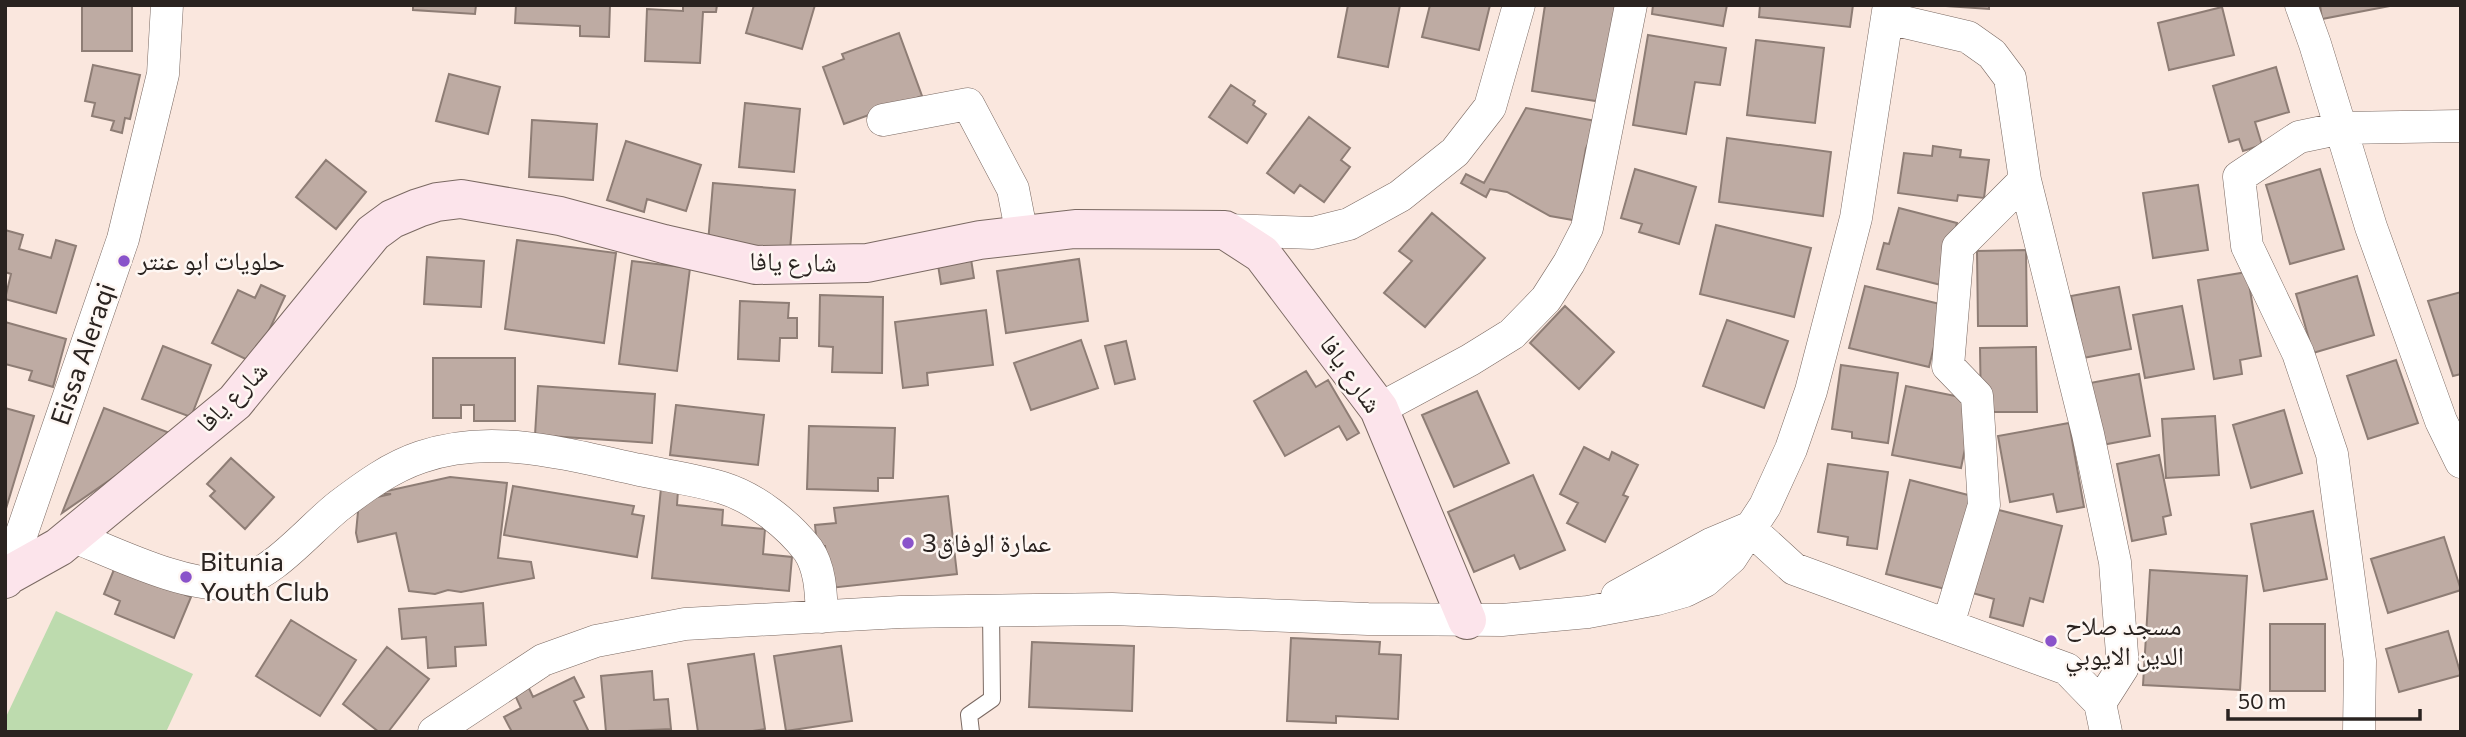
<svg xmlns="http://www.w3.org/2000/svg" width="2466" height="737" viewBox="0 0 2466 737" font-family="Commissioner,'Noto Naskh Arabic',sans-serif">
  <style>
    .green { fill: #bddbae }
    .building { fill: #beaba3; stroke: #8e7d75; stroke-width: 2 }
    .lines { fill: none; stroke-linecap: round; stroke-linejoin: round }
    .lane-casing { stroke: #7a6962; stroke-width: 18 }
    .street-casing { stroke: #7a6962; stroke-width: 33 }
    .secondary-casing { stroke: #7a6962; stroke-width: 40 }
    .lane { stroke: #fff; stroke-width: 16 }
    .street { stroke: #fff; stroke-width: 32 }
    .secondary { stroke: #fce4eb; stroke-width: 38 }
    .poi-dot { fill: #8a53ca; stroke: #fef7f3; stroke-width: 2.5 }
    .labels { text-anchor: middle; stroke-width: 5; stroke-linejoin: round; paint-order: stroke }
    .poi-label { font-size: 26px; fill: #2a2320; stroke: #fef7f3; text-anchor: start }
    .street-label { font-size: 26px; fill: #2a2320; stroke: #fef7f3 }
  </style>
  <rect width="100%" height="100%" fill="#fae7de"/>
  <path class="green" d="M56,611L193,674L166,732H5V719Z"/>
  <path class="building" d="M82,5H132V51H82Z
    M413,5H476L475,14L413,10Z
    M516,5H610L609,37L580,36V26L515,23Z
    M683,5H717L716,12H703L700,63L645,61L647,9L683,11Z
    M754,5H815L802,49L746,33Z
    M1348,5H1400L1388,67L1338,57Z
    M1430,5H1490L1479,50L1422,37Z
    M1545,5H1617L1602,102L1532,91Z
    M1653,5H1727L1723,26L1652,14Z
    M1760,5H1853L1850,27L1759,17Z
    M1931,5H1989V9Z
    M2320,5H2395L2322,19Z
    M2222,7L2234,55L2169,70L2158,23Z
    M899,33L922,96L844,124L823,67L844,59L842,54Z
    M1648,35L1726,48L1720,85L1695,82L1686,134L1633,125Z
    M1756,40L1824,48L1815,123L1747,115Z
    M93,65L140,75L130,119L125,118L122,133L111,130L114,121L92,116L95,103L85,101Z
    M2276,67L2289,112L2255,122L2262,145L2243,151L2239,139L2229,142L2213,86Z
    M449,74L500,87L488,134L436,121Z
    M1231,85L1255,101L1253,105L1266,114L1247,143L1209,117Z
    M745,103L800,109L794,172L739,167Z
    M1526,108L1596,121L1594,134L1586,148L1573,220L1550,216L1507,192L1490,189L1486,197L1461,183L1466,174L1484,183Z
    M1309,117L1350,148L1341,160L1350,167L1324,202L1300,185L1294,193L1267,173Z
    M532,120L597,124L593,180L529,177Z
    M1727,138L1831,152L1823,216L1719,202Z
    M626,141L701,165L686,211L647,199L644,212L607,200Z
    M1933,146L1961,150L1960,157L1989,160L1984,198L1958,195L1957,201L1898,193L1904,153L1932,156Z
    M326,160L366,192L336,229L296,197Z
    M1635,169L1696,187L1679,244L1639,232L1642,224L1621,218Z
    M2320,169L2344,249L2290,264L2266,185Z
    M713,183L795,190L790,250L708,243Z
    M2198,185L2208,250L2153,258L2143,193Z
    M1899,208L1957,223L1941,285L1877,269L1884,243L1889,244Z
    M1432,213L1485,258L1425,327L1384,293L1412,261L1399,251Z
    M1716,225L1811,248L1794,317L1700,294Z
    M5,230L23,235L19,249L51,258L56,240L76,246L56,313L5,299L11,274L5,272Z
    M517,240L616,253L604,343L505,329Z
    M2026,250L2027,326H1978L1977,251Z
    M427,257L484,261L481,307L424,304Z
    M971,259L974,278L941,284L938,265Z
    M1079,259L1088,321L1006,333L997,271Z
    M632,261L690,268L677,371L619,364Z
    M2247,272L2261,356L2240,360L2242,374L2214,379L2198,280Z
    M2357,276L2374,335L2313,353L2296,294Z
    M261,285L285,296L254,363L212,343L238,290L255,298Z
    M1865,286L1944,305L1929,367L1849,348Z
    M2119,287L2131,349L2083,358L2071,296Z
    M2461,292V374L2453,376L2428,301Z
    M820,295L883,297L882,373L832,372L833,347L819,346Z
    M740,301L789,303L788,318H797V338H780L779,361L738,359Z
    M1565,306L1614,352L1579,389L1530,343Z
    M2182,306L2194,369L2145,378L2133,315Z
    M986,310L993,365L927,373L928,385L903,388L895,322Z
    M1727,320L1788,341L1764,408L1703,386Z
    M5,322L66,339L53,387L29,380L32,371L5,364Z
    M1081,340L1098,388L1031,410L1014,363Z
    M1126,341L1135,379L1115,384L1105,346Z
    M163,346L211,365L191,417L142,399Z
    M2036,347L2037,412H1981L1980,348Z
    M433,358H515V421H474V405H461V418H433Z
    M2396,360L2418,423L2368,439L2347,376Z
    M1841,365L1898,373L1888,443L1852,438V432L1832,429Z
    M1306,371L1316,387L1328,380L1359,433L1347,440L1339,426L1285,456L1254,401Z
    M2139,374L2150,436L2102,445L2090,383Z
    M538,386L655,394L652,443L535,435Z
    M1906,386L1975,400L1961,468L1892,455Z
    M1477,391L1509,463L1454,487L1422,415Z
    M676,405L764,415L758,465L670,455Z
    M5,408L34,416L5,512Z
    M104,408L175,435L62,513Z
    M2284,410L2302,473L2251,488L2233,425Z
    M2215,416L2219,475L2166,478L2162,419Z
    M2069,423L2084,507L2057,512L2053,494L2010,502L1998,436Z
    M809,426L895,428L893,478H878V491L807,489Z
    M1584,447L1609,460L1612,452L1638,465L1623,495L1628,497L1605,542L1567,523L1578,503L1560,494Z
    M2159,455L2171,515L2163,517L2166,534L2132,541L2117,464Z
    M231,458L274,497L245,529L210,496L215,491L207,484Z
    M1828,464L1888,472L1877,549L1847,545L1848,537L1818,532Z
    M1533,475L1565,550L1520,569L1514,555L1474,572L1448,512Z
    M450,477L507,483L498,558L531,562L534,578L461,592L448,590L435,594L409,591L396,533L358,542L356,533L359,501L391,494L378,493Z
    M1910,480L1976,497L1953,591L1886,574Z
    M513,486L634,506L632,514L644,516L637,557L504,535Z
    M661,488L678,490L677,505L723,510L722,525L765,529L763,554L792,557L789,591L652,578Z
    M948,496L957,574L830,588L825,546H817L815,525L836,523L834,508Z
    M1991,508L2062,526L2043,602L2030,598L2023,626L1990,617L1994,599L1969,592Z
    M2313,511L2327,579L2264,591L2251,524Z
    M2444,537L2461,590L2388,613L2371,559Z
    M115,567L191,597L174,638L115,614L120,601L104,594Z
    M2150,570L2247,576L2240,690L2143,685Z
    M483,603L486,645L455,647L456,666L428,668L426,637L402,639L399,609Z
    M291,620L356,660L320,716L256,676Z
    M2270,624H2325V691H2270Z
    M2448,631L2461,675L2399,692L2386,649Z
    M1291,638L1380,642L1379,654L1401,655L1398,719L1336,716V723L1287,721Z
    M1032,642L1134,646L1132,711L1029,707Z
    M841,646L852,721L786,731L774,656Z
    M387,647L429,679L388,732H379L343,704Z
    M754,654L765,729L746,732H698L688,664Z
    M652,671L654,700L668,699L671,729L606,732L601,676Z
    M574,677L584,697L574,701L589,732H512L504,717L521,708L514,693L528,686L533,697Z"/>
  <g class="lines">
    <defs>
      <path id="lane" d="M971,732L969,715L992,699L991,611"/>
      <path id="street" d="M2301,5L2315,44L2371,227L2441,421L2461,462
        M1887,18L1968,37L1992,54L2010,78L2025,180L2088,434L2115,562L2123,667L2100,703
        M883,120L968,104L1013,189L1022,235
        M1225,230L1313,233L1349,224L1400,196L1455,152L1490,107L1519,5
        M1379,409L1470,360L1512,334L1546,299L1569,263L1587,228L1631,5
        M1749,528L1794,569L2067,669L2100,703L2106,732
        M72,536C115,553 189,590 234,583C273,576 309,529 340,505C365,486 391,467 421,457C493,432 569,455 640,470C668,476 697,480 723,488C755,498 788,524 808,550C821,569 821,595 822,617
        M7,576L123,239L163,74L167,5
        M1617,596L1711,544L1749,528
        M1948,625L1984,505L1977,396L1948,366L1958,247L2025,180
        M434,732L543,660L596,641L685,624L900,612L1112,609L1368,619L1502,620L1588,612L1657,599L1685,591L1705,581L1731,558L1765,506L1791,449L1811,391L1856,218L1889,5
        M2359,732L2360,661L2332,454L2298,353L2247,246L2239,177L2299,137L2342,128L2461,126"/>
      <path id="secondary" d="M5,579L7,576L59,547L235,402L373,233L392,219L418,208L437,202L461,199L560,216L664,244L756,265L867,263L980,240L1075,229L1225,230L1262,254L1379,409L1467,620"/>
    </defs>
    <use href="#lane" class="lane-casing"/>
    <use href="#street" class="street-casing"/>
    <use href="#secondary" class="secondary-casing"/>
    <use href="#lane" class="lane"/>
    <use href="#street" class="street"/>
    <use href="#secondary" class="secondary"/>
  </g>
  <g class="poi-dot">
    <circle cx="124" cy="261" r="7"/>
    <circle cx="908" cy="543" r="7"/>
    <circle cx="186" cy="577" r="7"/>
    <circle cx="2051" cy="641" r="7"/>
  </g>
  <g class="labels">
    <g class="poi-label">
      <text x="138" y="270">حلويات ابو عنتر</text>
      <text x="922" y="552">عمارة الوفاق3</text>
      <text x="200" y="571">Bitunia<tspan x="200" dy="30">Youth Club</tspan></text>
      <text x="2065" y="635">مسجد صلاح<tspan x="2065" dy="30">الدين الايوبي</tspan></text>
    </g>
    <g class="street-label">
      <text transform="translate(793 262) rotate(1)" y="9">شارع يافا</text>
      <text transform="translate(83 354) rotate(-71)" y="9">Eissa Aleraqi</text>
      <text transform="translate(1351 374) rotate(55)" y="9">شارع يافا</text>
      <text transform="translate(232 397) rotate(-45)" y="9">شارع يافا</text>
    </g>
  </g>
  <rect width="2466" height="737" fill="none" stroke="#2a2320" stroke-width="14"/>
  <path d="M2228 709v10h192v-10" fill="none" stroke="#2a2320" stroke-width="3.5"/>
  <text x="2238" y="709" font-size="21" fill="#2a2320" stroke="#fef7f3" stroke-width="5" paint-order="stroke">50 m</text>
</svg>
